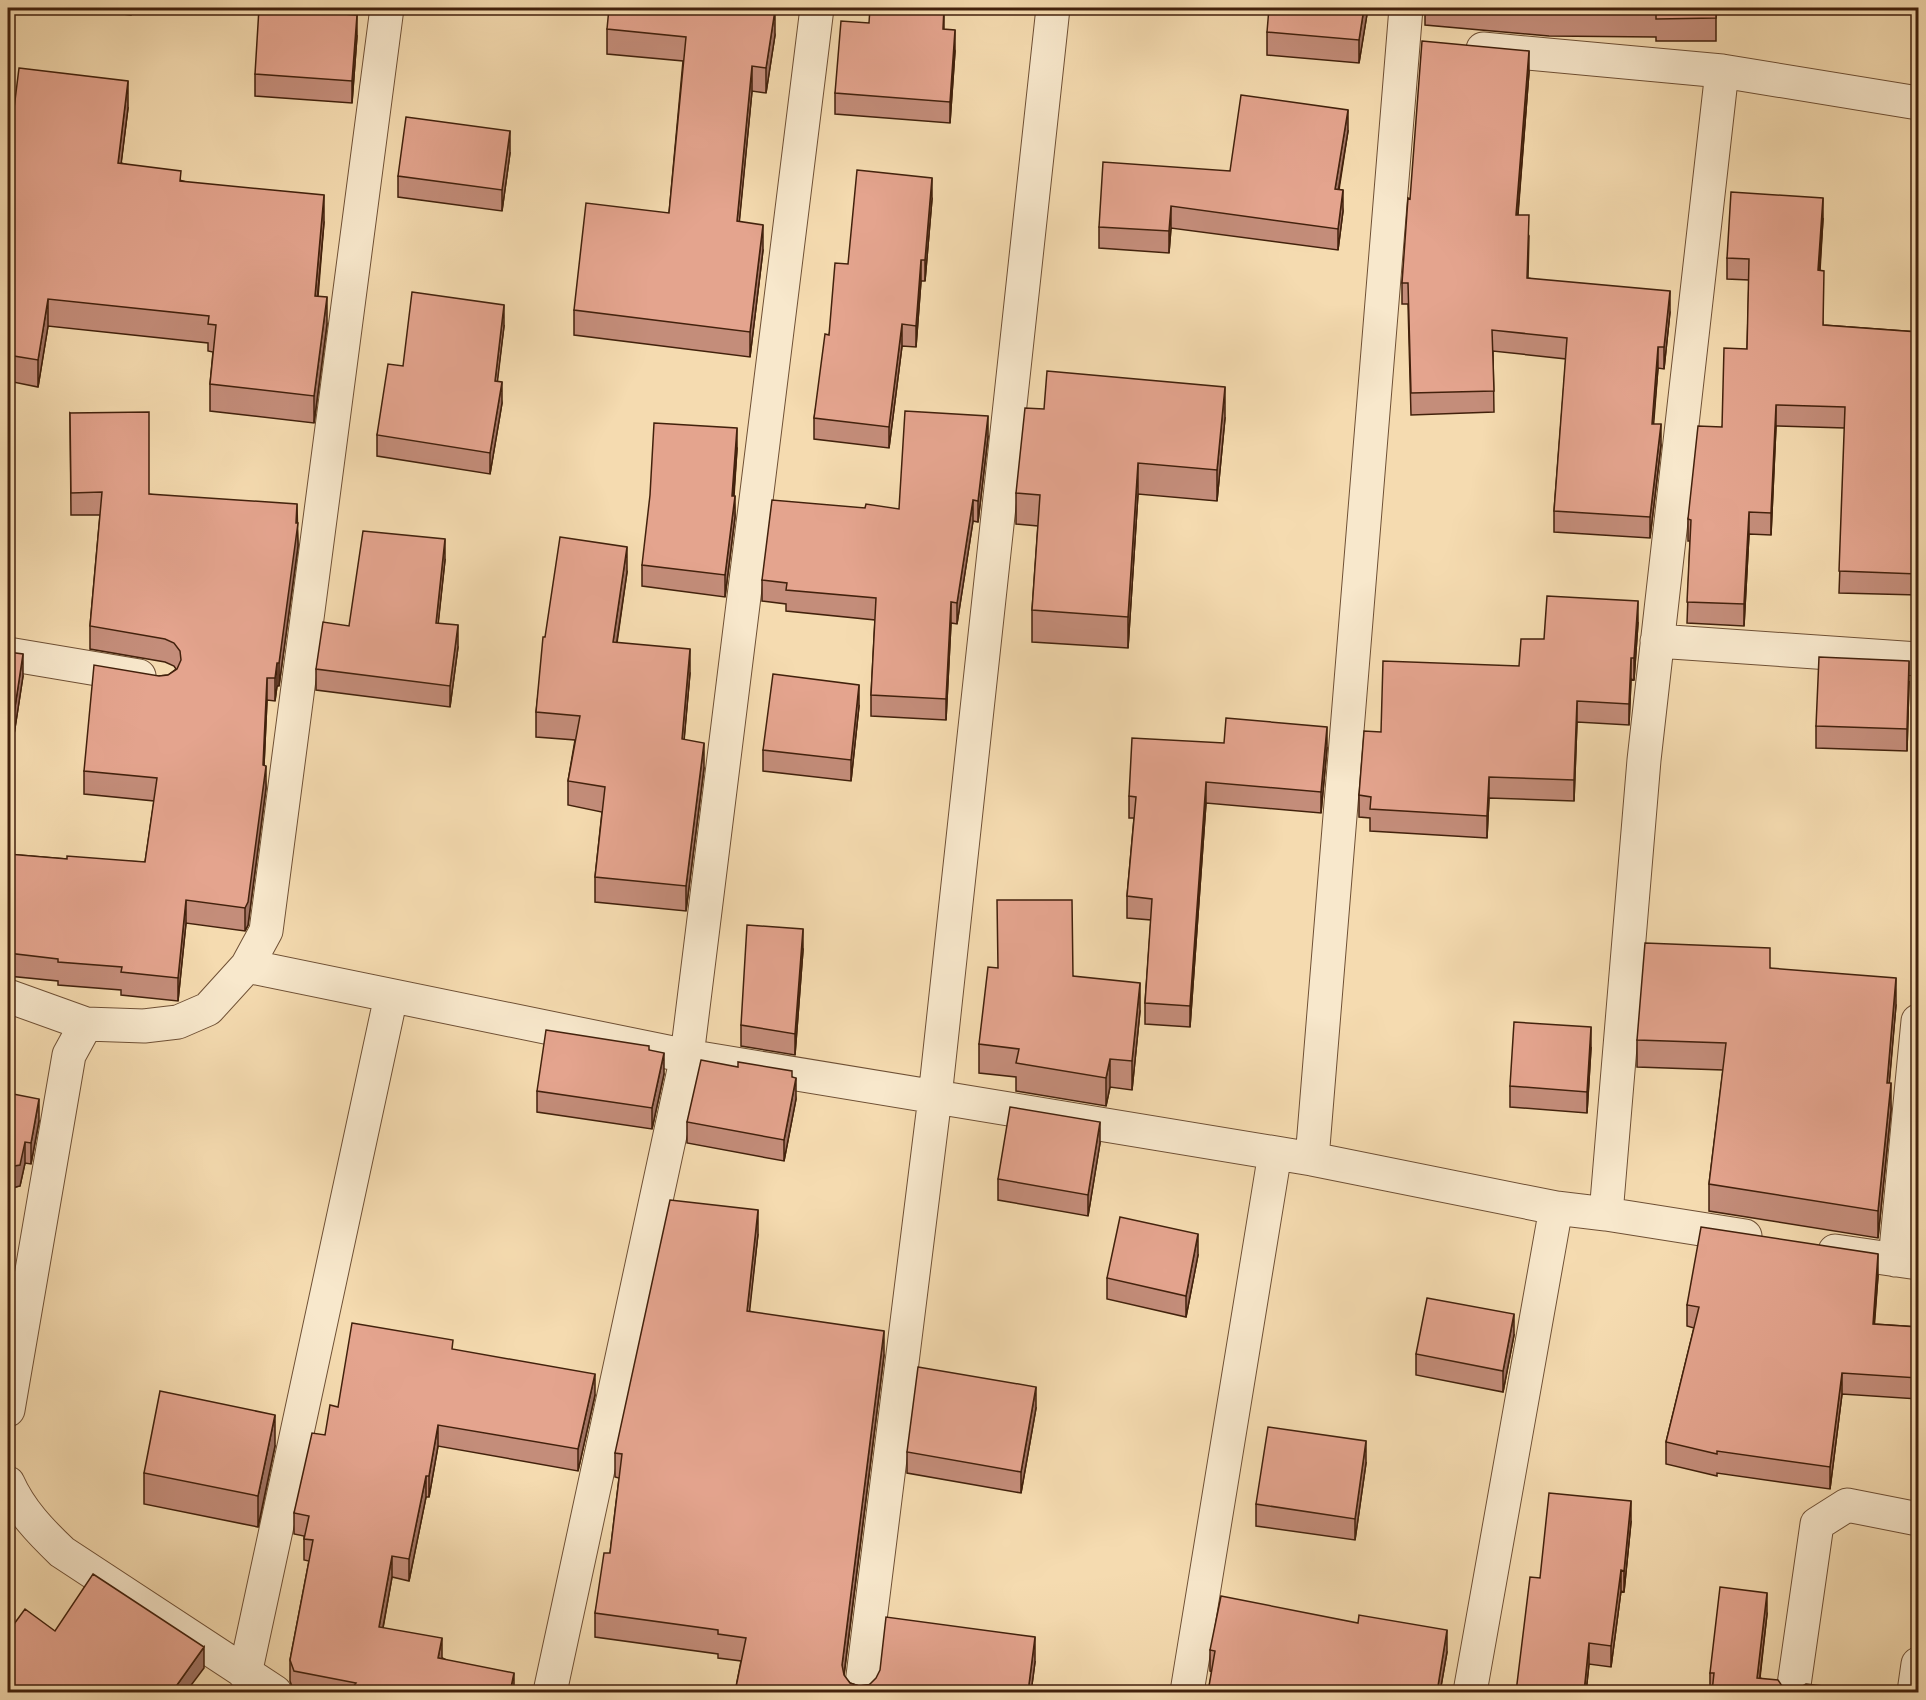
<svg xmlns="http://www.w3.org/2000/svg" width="1926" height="1700" viewBox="0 0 1926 1700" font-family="'IM FELL French Canon',serif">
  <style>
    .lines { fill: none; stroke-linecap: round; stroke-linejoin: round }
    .minor-casing { stroke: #6f5035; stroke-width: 35 }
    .minor { stroke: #f8e8cc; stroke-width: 33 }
    .wall { fill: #c48d7a; stroke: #42210c; stroke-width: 1.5 }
    .shaded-wall { fill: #a07363; stroke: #42210c; stroke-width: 1.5 }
    .building { fill: #e4a48e; stroke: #42210c; stroke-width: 1.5 }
  </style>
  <rect width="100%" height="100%" fill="#f5dbb0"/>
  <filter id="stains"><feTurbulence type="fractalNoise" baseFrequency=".00333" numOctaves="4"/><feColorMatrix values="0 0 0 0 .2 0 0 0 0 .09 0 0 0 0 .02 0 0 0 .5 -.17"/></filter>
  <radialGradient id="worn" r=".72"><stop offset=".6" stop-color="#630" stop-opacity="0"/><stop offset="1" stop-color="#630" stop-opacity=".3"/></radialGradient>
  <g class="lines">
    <defs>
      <path id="minor" d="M1483,49L1722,71L1918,103
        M1657,641L1918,659
        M8,654L139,676
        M247,966L266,931L387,8
        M8,996L86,1024L144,1026L178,1022L208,1009L247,966L687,1056L1312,1159L1556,1208L1606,1214L1745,1236
        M1312,1159L1406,8
        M1606,1214L1644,760L1722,71
        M1835,1251L1918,1263
        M1895,1260L1918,1021
        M8,1410L69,1055L86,1024
        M8,1483C20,1510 40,1531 62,1552L275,1692
        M245,1674L391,996
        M550,1692L687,1056L817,8
        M861,1692L935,1097L1053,8
        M1187,1692L1275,1153
        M1470,1692L1556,1208
        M1793,1692L1817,1524L1847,1505L1918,1519
        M1914,1692L1918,1664"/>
    </defs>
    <use href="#minor" class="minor-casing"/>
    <use href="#minor" class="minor"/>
  </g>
  <path class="wall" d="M65,8H132L131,15Z
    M767,8L775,35L766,93L752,91L739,222L763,250L750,357L574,335V310L669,213L683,61L607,54V29Z
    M944,8V29L955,51L950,123L835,114V93L869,23Z
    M1368,8L1359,63L1267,55V32Z
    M1425,8H1716V41H1656V37L1549,36L1425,25Z
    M357,36L352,103L255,96V74Z
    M1529,72L1518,215L1529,236L1528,278L1670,312L1664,369L1658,368L1653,424L1661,445L1650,538L1554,532V511L1566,359L1493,351L1494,412L1411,415L1408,304H1402V283L1410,199Z
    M128,108L121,163L324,222L318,297L327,324L314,423L210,411V384L213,352L208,351V343L48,326L38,387L8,381V149Z
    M1348,131L1339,190L1343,211L1338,250L1171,228L1169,253L1099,248V227L1230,171Z
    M510,153L502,211L398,197V176Z
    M932,199L925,281H921L916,347L902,346L889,448L814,439V418L829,335L848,264Z
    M1823,219L1820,271L1823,325L1918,332V595L1839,593L1845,428L1776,426L1771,535L1749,534L1744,626L1687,623L1690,541H1688V519L1722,427L1747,349L1749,280L1727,279V258Z
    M504,326L497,381L502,403L490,474L377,456V435L403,366Z
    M70,413L149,494L297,523L298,546L279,686H277L275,701L267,700L264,765L266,788L248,925L245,931L186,923L178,1001L121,995V990L58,985V981L8,976V854L67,859L145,862L154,801L84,794V771L159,676L168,675L176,669L174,666L165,662L90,649V626L100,515H71Z
    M1225,418L1217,501L1138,494L1128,648L1032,642V610L1038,526L1016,524V493Z
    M988,437L978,522L973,521L957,624L951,623L946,720L871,716V695L875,620L786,611V604L762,601V580L865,508L899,509Z
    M737,449L734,496L735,517L725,597L642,586V565Z
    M445,560L438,623L458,647L450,707L316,690V669L349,626Z
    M627,572L617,643L690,673L684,739L704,768L686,911L595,902V877L602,812L568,805V781L575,740L536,737V712L545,637Z
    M1638,623L1634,680L1631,679L1629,725L1577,722L1574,801L1489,798L1487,838L1370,831V818L1359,817V795L1381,732L1519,666L1544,639Z
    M8,652L23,676L13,741L8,740Z
    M1909,682L1907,751L1816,748V726Z
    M859,706L851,781L763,771V750Z
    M1327,748L1321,813L1206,803L1190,1027L1145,1024V1003L1151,920L1127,918V896L1134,818H1129V796Z
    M803,950L795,1055L741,1046V1025Z
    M1770,968L1896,1005L1889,1083L1891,1110L1878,1238L1709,1211V1184L1723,1070L1637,1067V1040Z
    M1073,976L1140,1011L1132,1090L1110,1087L1106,1106L1016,1091V1077L979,1073V1044Z
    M1591,1048L1587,1113L1510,1107V1086Z
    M649,1050L664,1074L652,1129L537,1112V1091Z
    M792,1077L796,1099L784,1161L687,1143V1122Z
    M8,1093L39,1121L31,1164L25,1163L20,1186L8,1189Z
    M1100,1143L1088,1216L998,1200V1179Z
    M758,1234L749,1311L884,1355L844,1676L850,1683L859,1686L1035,1662L1031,1692H735L741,1661L718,1658V1654L595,1637V1613L610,1553L619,1478L615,1477V1453Z
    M1198,1255L1186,1317L1107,1299V1278Z
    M1878,1276L1874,1324L1918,1327V1399L1842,1394L1830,1489L1717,1473V1476L1666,1464V1442L1694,1328L1687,1326V1305Z
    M1514,1335L1503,1392L1416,1375V1354Z
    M453,1350L595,1395L578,1471L438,1446L429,1497H426L409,1581L392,1577L383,1628L510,1692H294L290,1681V1660L309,1561L304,1560V1536L294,1534V1513L325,1435L338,1407Z
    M1036,1408L1021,1493L907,1473V1452Z
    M275,1446L258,1527L144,1504V1473Z
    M1366,1463L1355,1540L1256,1526V1504Z
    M1631,1522L1624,1592L1621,1591L1611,1667L1589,1664L1586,1692H1516L1540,1578Z
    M1767,1614L1760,1678L1791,1689L1876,1692H1710V1673Z
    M1210,1650L1447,1652L1440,1692H1208L1212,1672L1210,1671Z"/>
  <path class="shaded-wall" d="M1364,8H1368L1359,63V40Z
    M775,10V35L766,93V68Z
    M357,15V36L352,103V81Z
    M955,30V51L950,123V102Z
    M1529,51V72L1516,236V215Z
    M752,66V91L737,246V221Z
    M128,81V108L118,189V163Z
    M1348,110V131L1335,210V189Z
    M510,131V153L502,211V190Z
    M932,178V199L925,281V260Z
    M1343,190V211L1338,250V229Z
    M324,195V222L315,323V296Z
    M1823,198V219L1818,292V270Z
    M1171,206V228L1169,253V231Z
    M763,225V250L750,357V332Z
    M921,260V281L916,347V326Z
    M1670,291V312L1664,369V347Z
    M327,297V324L314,423V396Z
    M48,299V326L38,387V360Z
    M504,305V326L495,402V381Z
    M902,324V346L889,448V427Z
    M1658,347V368L1652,445V424Z
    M502,382V403L490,474V453Z
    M1225,387V418L1217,501V470Z
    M1776,405V426L1771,535V513Z
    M988,416V437L978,522V501Z
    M1661,424V445L1650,538V517Z
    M737,428V449L732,517V496Z
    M1138,463V494L1128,648V617Z
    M735,496V517L725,597V575Z
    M973,500V521L957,624V603Z
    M297,504L298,546L279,686V663L296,523Z
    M1749,512V534L1744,626V604Z
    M445,539V560L436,644V623Z
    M627,547V572L613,667V642Z
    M1638,601V623L1634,680V658Z
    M951,602V623L946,720V699Z
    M458,625V647L450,707V686Z
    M690,649V673L682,764V739Z
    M23,654V676L13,741V720Z
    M1631,658V679L1629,725V704Z
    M1909,661V682L1907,751V729Z
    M277,663V686L275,701V678Z
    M267,678V700L263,788V765Z
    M859,685V706L851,781V760Z
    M1577,701V722L1574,801V780Z
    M1327,727V748L1321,813V792Z
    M704,743V768L686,911V886Z
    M266,766V788L248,925L245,931V908Z
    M1489,777V798L1487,838V816Z
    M1206,782V803L1190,1027V1006Z
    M186,900V923L178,1001V978Z
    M803,929V950L795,1055V1034Z
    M1896,978V1005L1887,1110V1083Z
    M1140,983V1011L1132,1090V1061Z
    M1591,1027V1048L1587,1113V1092Z
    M664,1053V1074L652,1129V1108Z
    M1110,1059V1087L1106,1106V1078Z
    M796,1078V1099L784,1161V1140Z
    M1891,1083V1110L1878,1238V1211Z
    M39,1099V1121L31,1164V1143Z
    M1100,1122V1143L1088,1216V1195Z
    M25,1142V1163L20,1186L8,1189V1167Z
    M13,1193V1214L8,1241V1220Z
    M758,1210V1234L747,1335V1311Z
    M1198,1234V1255L1186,1317V1296Z
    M1878,1254V1276L1873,1345V1324Z
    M1514,1314V1335L1503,1392V1371Z
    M884,1331V1355L842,1690V1665Z
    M1842,1373V1394L1830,1489V1467Z
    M595,1374V1395L578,1471V1449Z
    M1036,1387V1408L1021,1493V1472Z
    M275,1415V1446L258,1527V1496Z
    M438,1425V1446L429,1497V1476Z
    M1366,1441V1463L1355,1540V1519Z
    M426,1476V1497L409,1581V1559Z
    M1631,1501V1522L1624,1592V1571Z
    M392,1556V1577L379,1649V1627Z
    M1621,1570V1591L1611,1667V1646Z
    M1767,1593V1614L1758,1692L1757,1678Z
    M1447,1630V1652L1440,1692H1437Z
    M1035,1637V1662L1031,1692H1028Z
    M442,1638V1659L438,1658Z
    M1589,1643V1664L1586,1692H1584Z
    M204,1647V1668L186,1692H172Z
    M514,1673V1692H510Z"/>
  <path class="building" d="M259,8L357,15L352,81L255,74Z
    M609,8H765L775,10L766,68L752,66L737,221L763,225L750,332L574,310L586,203L669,213L686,37L607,29Z
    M870,8H944L943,29L955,30L950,102L835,93L841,21L869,23Z
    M1269,8H1364L1359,40L1267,32Z
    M1482,8H1716V18L1656,19V14H1549Z
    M1422,41L1529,51L1516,215H1529L1527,278L1670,291L1664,347H1658L1652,424H1661L1650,517L1554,511L1567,338L1492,330L1494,391L1411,393L1408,283H1402L1408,198L1410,199Z
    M19,68L128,81L118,163L181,171L180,181L324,195L315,296L327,297L314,396L210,384L216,325L208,324L209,316L48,299L38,360L8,355V149H9Z
    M1241,95L1348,110L1335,189L1343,190L1338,229L1171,206L1169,231L1099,227L1103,162L1230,171Z
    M406,117L510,131L502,190L398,176Z
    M857,170L932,178L925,260H921L916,326L902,324L889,427L814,418L825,334L829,335L835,263L848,264Z
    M1731,192L1823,198L1818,270L1824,271L1823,325L1918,332V574L1839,571L1845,407L1776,405L1771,513L1749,512L1744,604L1687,602L1691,520L1688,519L1698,426L1722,427L1724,348L1747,349L1749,259L1727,258Z
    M412,292L504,305L495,381L502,382L490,453L377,435L388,364L403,366Z
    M1047,371L1225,387L1217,470L1138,463L1128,617L1032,610L1040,495L1016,493L1025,408L1044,409Z
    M905,411L988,416L978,501L973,500L957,603L951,602L946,699L871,695L876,598L786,590L787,583L762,580L772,500L865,508L866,504L899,509Z
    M149,412V494L297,504L296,523H298L279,663H277L275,678H267L263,765L266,766L248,902L245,908L186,900L178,978L121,972L122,967L58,962V959L8,953V854L67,859V856L145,862L157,778L84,771L94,665L159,676L168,675L177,669L181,660L180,651L174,643L165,639L90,626L102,492L71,493L70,413Z
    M654,423L737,428L732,496H735L725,575L642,565L650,495Z
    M363,531L445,539L436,623L458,625L450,686L316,669L323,622L349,626Z
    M560,537L627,547L613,642L690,649L682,739L704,743L686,886L595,877L605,787L568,781L580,716L536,712L543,637H545Z
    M1547,596L1638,601L1634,658H1631L1629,704L1577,701L1574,780L1489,777L1487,816L1370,809L1371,797L1359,795L1364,731L1381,732L1383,661L1519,666L1521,639H1544Z
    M8,652L23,654L13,720L8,719Z
    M1819,657L1909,661L1907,729L1816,726Z
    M773,674L859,685L851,760L763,750Z
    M1226,718L1327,727L1321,792L1206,782L1190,1006L1145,1003L1152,899L1127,896L1136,797L1129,796L1132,738L1224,743Z
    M997,900H1072L1073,976L1140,983L1132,1061L1110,1059L1106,1078L1016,1063L1019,1049L979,1044L988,967L998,968Z
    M747,925L803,929L795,1034L741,1025Z
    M1645,943L1770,948V968L1896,978L1887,1083H1891L1878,1211L1709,1184L1726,1043L1637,1040Z
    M1514,1022L1591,1027L1587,1092L1510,1086Z
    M546,1030L642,1045L649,1046V1050L664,1053L652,1108L537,1091Z
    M701,1060L738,1067V1062L792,1071V1077L796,1078L784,1140L687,1122Z
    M8,1093L39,1099L31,1143L25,1142L20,1165L8,1167Z
    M1010,1107L1100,1122L1088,1195L998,1179Z
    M13,1193L8,1220V1196Z
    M670,1200L758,1210L747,1311L884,1331L842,1665L844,1675L850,1683L859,1686L869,1685L876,1678L880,1670L886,1617L1035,1637L1028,1692H735L746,1638L718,1634V1630L595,1613L604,1553H610L622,1454L615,1453Z
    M1120,1217L1198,1234L1186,1296L1107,1278Z
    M1701,1227L1878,1254L1873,1324L1918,1327V1378L1842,1373L1830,1467L1717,1451V1454L1666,1442L1699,1307L1687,1305Z
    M1427,1298L1514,1314L1503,1371L1416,1354Z
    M352,1323L453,1340L452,1349L595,1374L578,1449L438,1425L429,1476H426L409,1559L392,1556L379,1627L442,1638L438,1658L514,1673L510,1692H349L356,1683L294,1671L290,1660L313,1540L304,1539L309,1516L294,1513L312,1433L325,1435L330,1405L338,1407Z
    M918,1367L1036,1387L1021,1472L907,1452Z
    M160,1391L275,1415L258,1496L144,1473Z
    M1268,1427L1366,1441L1355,1519L1256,1504Z
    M1549,1493L1631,1501L1624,1571L1621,1570L1611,1646L1589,1643L1584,1692H1516L1530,1577L1540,1578Z
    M93,1574L204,1647L172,1692H8V1618L14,1624L25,1609L55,1631Z
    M1720,1587L1767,1593L1757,1678L1778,1680L1782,1686L1791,1689L1799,1688L1806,1684L1876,1692H1712L1714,1673H1710Z
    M1221,1596L1358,1623L1359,1615L1447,1630L1437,1692H1208L1215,1651L1210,1650Z"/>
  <rect width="1926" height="1700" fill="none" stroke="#f5dbb0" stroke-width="30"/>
  <rect x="9" y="9" width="1908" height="1682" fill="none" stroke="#42210c" stroke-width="3"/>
  <rect x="15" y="15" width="1896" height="1670" fill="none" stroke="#42210c" stroke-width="1.5"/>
  <rect width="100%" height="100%" filter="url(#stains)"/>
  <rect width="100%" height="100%" fill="url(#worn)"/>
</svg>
